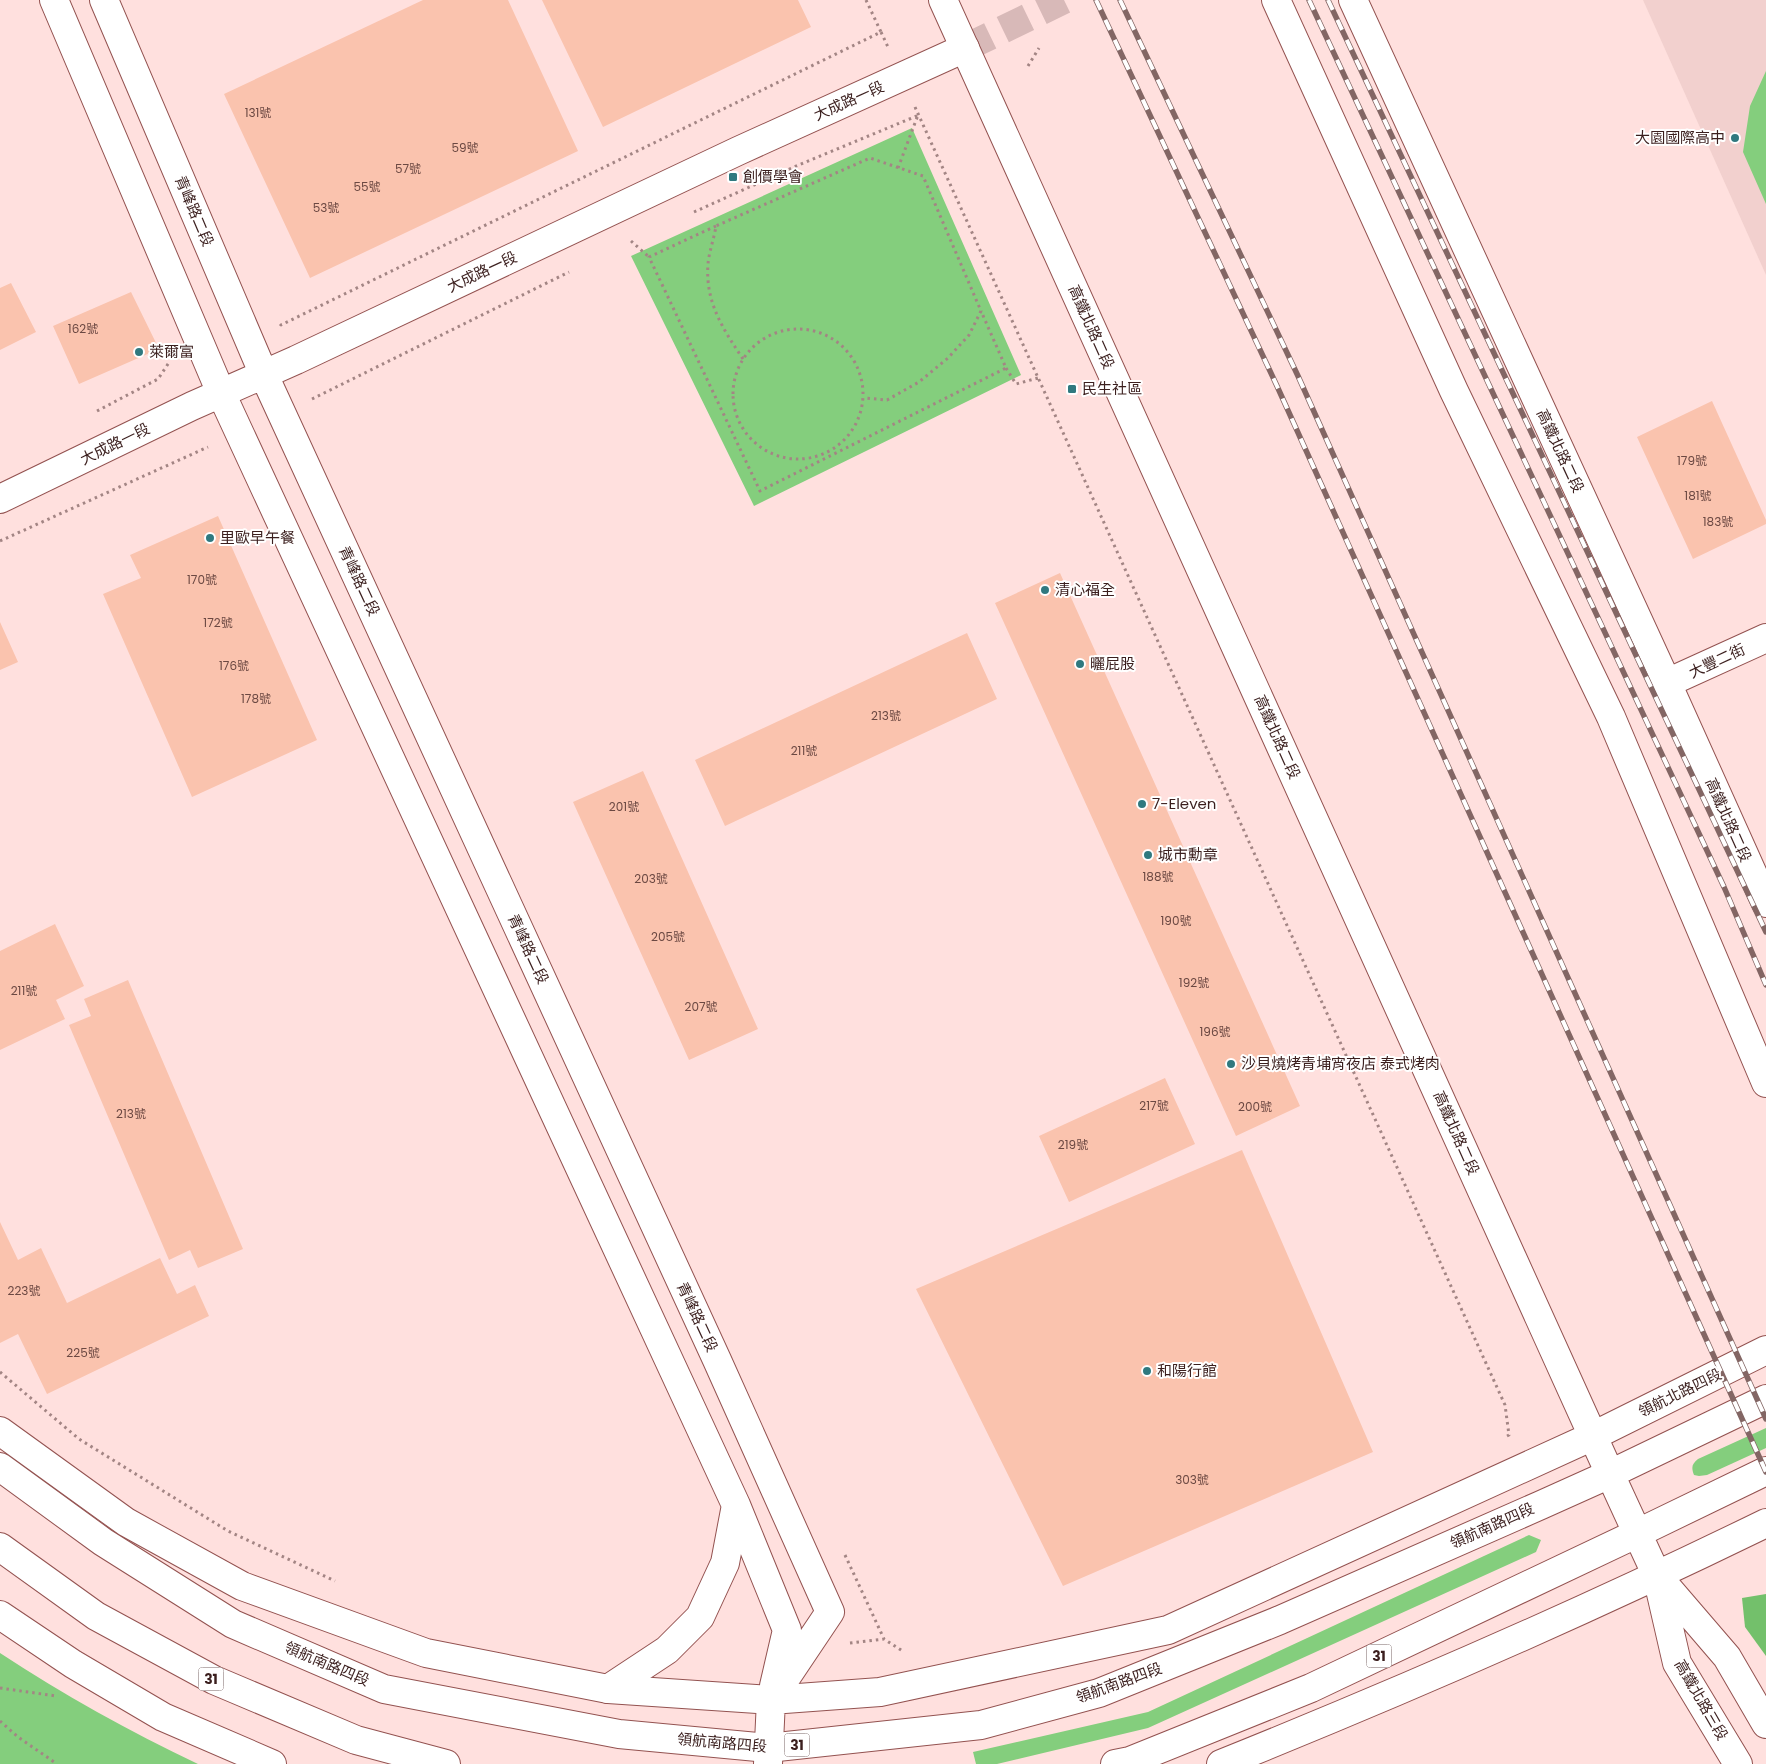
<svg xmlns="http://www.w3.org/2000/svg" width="1766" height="1764" viewBox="0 0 1766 1764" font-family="Poppins,'Noto Sans TC',sans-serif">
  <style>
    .built { fill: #f2d0ce }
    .green { fill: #84ce7d }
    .forest { fill: #73c06b }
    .building { fill: #fac3ae }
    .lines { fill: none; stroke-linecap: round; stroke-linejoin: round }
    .street-tunnel { stroke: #d8b9b8; stroke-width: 28; stroke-dasharray: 28 14; stroke-linecap: butt }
    .street-casing { stroke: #935250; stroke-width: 30 }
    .secondary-casing { stroke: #935250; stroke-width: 30 }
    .primary-casing { stroke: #935250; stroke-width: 30 }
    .path { stroke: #a38584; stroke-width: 3; stroke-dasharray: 2.5 4; stroke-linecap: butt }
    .street { stroke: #fff; stroke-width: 28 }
    .secondary { stroke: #fff; stroke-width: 28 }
    .primary { stroke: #fff; stroke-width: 28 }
    .rail-casing { stroke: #836664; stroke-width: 5.5 }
    .rail { stroke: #fff; stroke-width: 4; stroke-dasharray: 11; stroke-linecap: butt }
    .poi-dot { fill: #30797f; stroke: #fff; stroke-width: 2 }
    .labels { text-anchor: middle; stroke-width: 4; stroke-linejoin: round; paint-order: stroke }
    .number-label { font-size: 12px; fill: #6b4842 }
    .shield { fill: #fff; stroke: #766262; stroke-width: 1 }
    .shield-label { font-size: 14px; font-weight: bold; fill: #3b1f1e }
    .street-label { font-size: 15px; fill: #3b1f1e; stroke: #fff }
    .poi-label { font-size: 15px; fill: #3b1f1e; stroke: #fff; text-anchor: start }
  </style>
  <rect width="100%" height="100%" fill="#ffe0de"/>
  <path class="built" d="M1643,0H1766V275Z"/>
  <path class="green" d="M1766,71V204L1743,152L1750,106Z
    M912,128L1021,375L754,506L631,256Z
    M1766,1428V1448L1707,1475L1699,1476L1694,1475C1691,1467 1692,1464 1698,1459Z
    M1529,1535L1541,1540L1536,1552L1148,1728L997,1764H976L973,1752L1148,1712Z
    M0,1653C64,1695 129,1731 198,1764H0Z"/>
  <path class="forest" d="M1766,1594V1656L1745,1627L1742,1598Z"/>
  <path class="building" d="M423,0H508L578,151L310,278L224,94Z
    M542,0H798L811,27L603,127Z
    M11,283L36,332L0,350V288Z
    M131,292L159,349L79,384L53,326Z
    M1712,401L1766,520V524L1693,559L1637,437Z
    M218,516L317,740L192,797L103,594L141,578L130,555Z
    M1060,573L1300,1106L1236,1136L995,603Z
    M0,622L18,662L0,670Z
    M967,633L997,699L725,826L695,760Z
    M643,771L758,1029L689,1060L573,802Z
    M55,924L84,986L56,1000L65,1019L0,1050V951Z
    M128,980L243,1249L198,1268L190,1250L169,1260L69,1025L91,1016L84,999Z
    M1165,1078L1195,1144L1069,1202L1039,1136Z
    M1242,1150L1373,1452L1063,1586L916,1289Z
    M0,1222L18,1260L41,1248L67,1303L160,1258L177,1294L195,1285L209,1316L47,1394L18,1334L0,1343Z"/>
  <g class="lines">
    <path class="street-tunnel" d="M965,48L1064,0"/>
    <defs>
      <path id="street" d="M54,0L221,393L736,1505L787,1630L774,1686
        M104,0L264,375L717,1360L830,1612L771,1700
        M0,499L192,406L296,360L738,151L965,48
        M1667,683L1766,638
        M608,1689L667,1650L700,1617L725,1563L736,1505"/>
      <path id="secondary" d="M943,0L1610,1474
        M1276,0L1454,391L1611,717L1766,1083
        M1353,0L1667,683L1766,903
        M0,1431L126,1522L242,1586L426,1653L608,1689L771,1700L880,1692L1168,1630L1593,1436L1766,1350
        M0,1615L73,1664L163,1717L272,1764
        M768,1764L771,1700
        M1221,1764C1405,1690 1588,1610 1766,1523"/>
      <path id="primary" d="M0,1467L103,1542L233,1624L384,1689L619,1734L768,1748L981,1725L1099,1693L1280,1620L1541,1505L1610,1474L1766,1399
        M1610,1474L1657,1576L1677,1663L1738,1764
        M0,1547L96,1616L214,1680L356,1740L446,1764
        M1660,1579L1727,1657L1766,1724
        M1115,1764L1130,1761L1311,1688L1638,1533L1766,1471"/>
    </defs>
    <use href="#street" class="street-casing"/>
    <use href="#secondary" class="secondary-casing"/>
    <use href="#primary" class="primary-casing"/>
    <path class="path" d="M881,32L888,47
      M1028,66L1039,48
      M915,107L1505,1405L1509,1435L1507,1436
      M898,168L918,115
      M694,212L794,167L919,115
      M716,226L649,257L760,491L1006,368L981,311
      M631,241L649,257
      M280,324L281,325L881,32L866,0
      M733 394a65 65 0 1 1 130 0a65 65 0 1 1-130 0Z
      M743,359C723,329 705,302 708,264C709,252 714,239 716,226L870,158L923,176L981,311L969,335L948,358L919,382L887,400L864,398
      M1006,368L1016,384L1038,378
      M312,399L569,272
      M97,411L158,379L170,361
      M0,541L208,447
      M0,1372L79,1439L228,1531L335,1581
      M845,1555L884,1639L904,1652
      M850,1643L884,1639
      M0,1688L56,1696
      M0,1721L18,1737L57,1764"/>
    <use href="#street" class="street"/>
    <use href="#secondary" class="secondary"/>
    <use href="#primary" class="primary"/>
    <defs>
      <path id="rail" d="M1096,0L1277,386L1766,1472
        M1120,0L1298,376L1766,1419
        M1309,0L1724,887L1766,985
        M1328,0L1766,932"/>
    </defs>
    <use href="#rail" class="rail-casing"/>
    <use href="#rail" class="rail"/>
  </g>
  <g class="poi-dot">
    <circle cx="1735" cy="138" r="5"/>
    <rect x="728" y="172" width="10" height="10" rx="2.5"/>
    <circle cx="139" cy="352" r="5"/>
    <rect x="1067" y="384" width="10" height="10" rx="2.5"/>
    <circle cx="210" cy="538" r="5"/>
    <circle cx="1045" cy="590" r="5"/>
    <circle cx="1080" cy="664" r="5"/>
    <circle cx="1142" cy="804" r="5"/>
    <circle cx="1148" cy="855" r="5"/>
    <circle cx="1231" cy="1064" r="5"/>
    <circle cx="1147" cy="1371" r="5"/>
  </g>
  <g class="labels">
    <g class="number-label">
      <text x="258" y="117">131號</text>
      <text x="465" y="152">59號</text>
      <text x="408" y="173">57號</text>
      <text x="367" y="191">55號</text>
      <text x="326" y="212">53號</text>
      <text x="83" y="333">162號</text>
      <text x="1692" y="465">179號</text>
      <text x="1698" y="500">181號</text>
      <text x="1718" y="526">183號</text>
      <text x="202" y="584">170號</text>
      <text x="218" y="627">172號</text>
      <text x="234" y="670">176號</text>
      <text x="256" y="703">178號</text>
      <text x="886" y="720">213號</text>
      <text x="804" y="755">211號</text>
      <text x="624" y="811">201號</text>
      <text x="1158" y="881">188號</text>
      <text x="651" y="883">203號</text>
      <text x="1176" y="925">190號</text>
      <text x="668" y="941">205號</text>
      <text x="1194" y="987">192號</text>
      <text x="24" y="995">211號</text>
      <text x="701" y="1011">207號</text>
      <text x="1215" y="1036">196號</text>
      <text x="1154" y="1110">217號</text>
      <text x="1255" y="1111">200號</text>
      <text x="131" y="1118">213號</text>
      <text x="1073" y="1149">219號</text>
      <text x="24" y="1295">223號</text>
      <text x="83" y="1357">225號</text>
      <text x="1192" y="1484">303號</text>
    </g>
    <g class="shield">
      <rect x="1366.5" y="1644.5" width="25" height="23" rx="4"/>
      <rect x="198.5" y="1667.5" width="25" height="23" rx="4"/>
      <rect x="784.5" y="1733.5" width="25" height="23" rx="4"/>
    </g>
    <g class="shield-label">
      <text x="1379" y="1661">31</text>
      <text x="211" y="1684">31</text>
      <text x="797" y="1750">31</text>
    </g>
    <g class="street-label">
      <text transform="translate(849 101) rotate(-24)" y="5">大成路一段</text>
      <text transform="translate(194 211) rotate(67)" y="5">青峰路二段</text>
      <text transform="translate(482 272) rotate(-25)" y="5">大成路一段</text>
      <text transform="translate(1091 327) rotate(66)" y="5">高鐵北路二段</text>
      <text transform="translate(115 444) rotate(-26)" y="5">大成路一段</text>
      <text transform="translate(1560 451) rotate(65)" y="5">高鐵北路二段</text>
      <text transform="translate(359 581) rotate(65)" y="5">青峰路二段</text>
      <text transform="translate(1717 661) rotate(-25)" y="5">大豐二街</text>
      <text transform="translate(1277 737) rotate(66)" y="5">高鐵北路二段</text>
      <text transform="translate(1728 820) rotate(66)" y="5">高鐵北路二段</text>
      <text transform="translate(528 949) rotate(65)" y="5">青峰路二段</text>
      <text transform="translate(1456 1133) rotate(66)" y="5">高鐵北路二段</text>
      <text transform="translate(697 1317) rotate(65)" y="5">青峰路二段</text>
      <text transform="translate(1680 1393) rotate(-26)" y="5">領航北路四段</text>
      <text transform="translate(1492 1526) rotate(-24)" y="5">領航南路四段</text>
      <text transform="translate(327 1664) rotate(23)" y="5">領航南路四段</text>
      <text transform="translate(1119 1683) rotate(-20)" y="5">領航南路四段</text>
      <text transform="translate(1701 1700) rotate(60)" y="5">高鐵北路三段</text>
      <text transform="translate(722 1743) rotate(5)" y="5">領航南路四段</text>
    </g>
    <g class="poi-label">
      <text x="1725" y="143" text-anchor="end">大園國際高中</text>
      <text x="743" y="182">創價學會</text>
      <text x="149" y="357">萊爾富</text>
      <text x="1082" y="394">民生社區</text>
      <text x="220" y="543">里歐早午餐</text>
      <text x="1055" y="595">清心福全</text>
      <text x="1090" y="669">曬屁股</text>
      <text x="1152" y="809">7-Eleven</text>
      <text x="1158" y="860">城市勳章</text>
      <text x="1241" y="1069">沙貝燒烤青埔宵夜店 泰式烤肉</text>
      <text x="1157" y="1376">和陽行館</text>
    </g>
  </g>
</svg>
